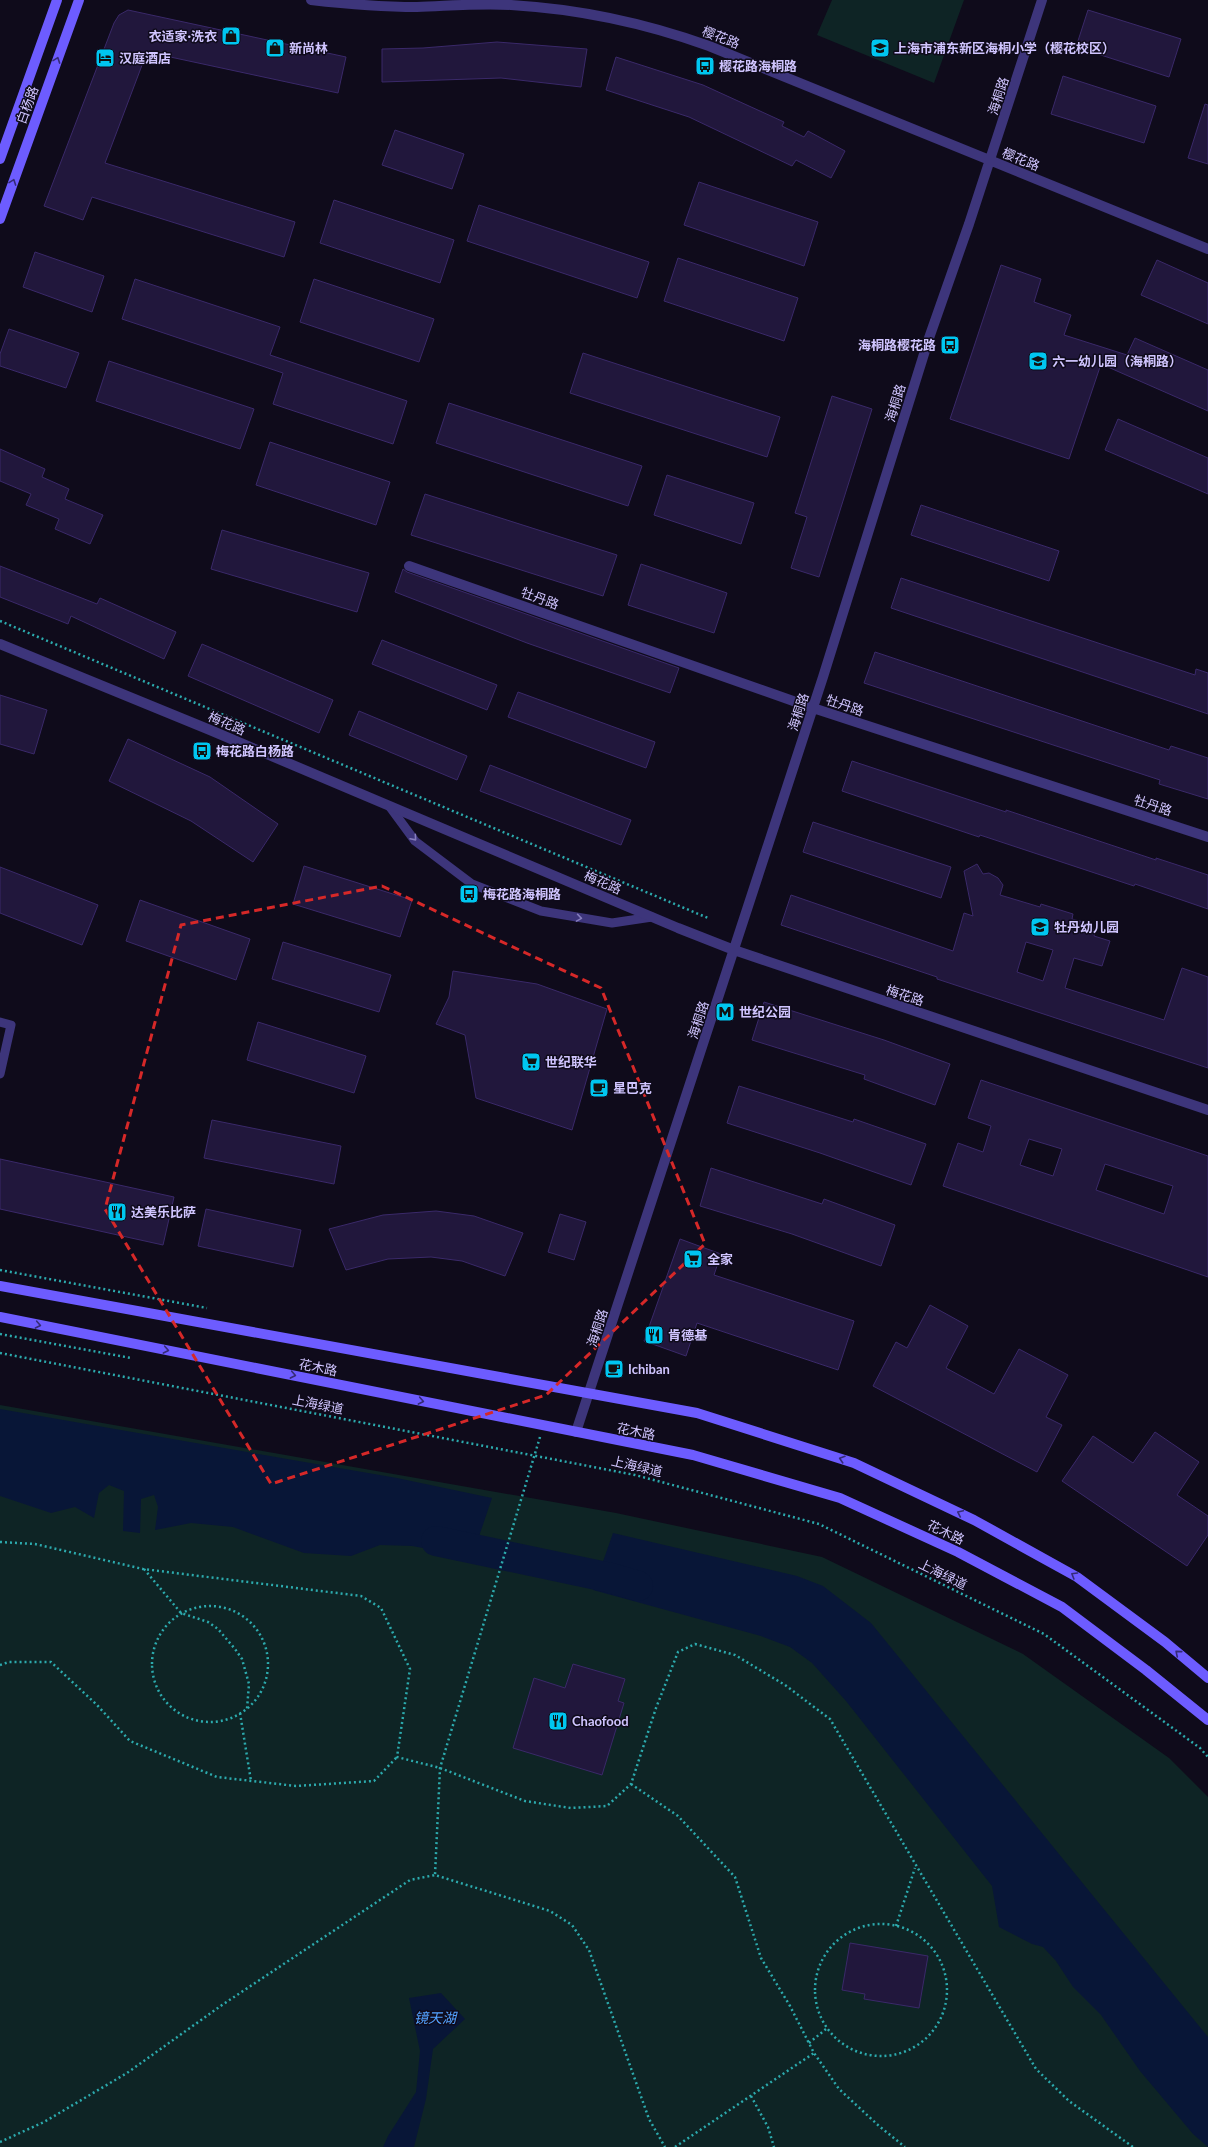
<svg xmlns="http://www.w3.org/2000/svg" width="1208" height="2147" viewBox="0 0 1208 2147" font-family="Lato,'Noto Sans SC',sans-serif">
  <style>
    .green { fill: #0e2425 }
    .water { fill: #081637 }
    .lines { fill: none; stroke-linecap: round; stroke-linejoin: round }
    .river { stroke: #081637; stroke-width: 30 }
    .building { fill: #21173c; stroke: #3a2969; fill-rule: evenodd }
    .path { stroke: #2caaad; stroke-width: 2.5; stroke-dasharray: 2 3; stroke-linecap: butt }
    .lane { stroke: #3d357b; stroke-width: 9 }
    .street { stroke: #3d357b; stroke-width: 10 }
    .secondary { stroke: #6d5cff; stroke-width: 10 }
    .oneway { stroke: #352b76 }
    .oneway2 { stroke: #867dbd }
    .marked { fill: none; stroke: #d62828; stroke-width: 3; stroke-dasharray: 8 5; stroke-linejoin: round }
    .labels { text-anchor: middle; stroke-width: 3; stroke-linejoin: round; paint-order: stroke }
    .poi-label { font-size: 13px; font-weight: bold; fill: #d0c5ff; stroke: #0f0b1b; text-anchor: start }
    .street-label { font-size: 13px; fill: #d0c5ff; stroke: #0f0b1b }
    .water-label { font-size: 14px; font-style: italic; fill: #53a2ff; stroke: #0f0b1b }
  </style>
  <rect width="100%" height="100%" fill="#0f0b1b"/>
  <path class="green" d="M832,0H964L934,83L817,35Z
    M0,1405L616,1513L822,1557L1023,1654L1169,1758L1208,1797V2147H0Z"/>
  <path class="water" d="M0,1409L397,1478L492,1498L472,1557L412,1546L380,1545L351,1556L304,1553L233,1527L191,1523L155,1530L158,1507L154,1495L141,1499L140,1533L123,1531L124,1491L109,1485L99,1493L94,1518L75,1507L51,1513L0,1496Z
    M613,1533L797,1576L823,1586L871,1623L1208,2037V2147L1193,2134L1140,2071L1101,2015L1073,1987L1056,1961L1043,1947L1032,1944L999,1927L992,1886L846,1701L812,1663L790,1647L761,1636L593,1590Z
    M441,1993L465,2019L433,2049L426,2099L414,2147H383L388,2136L416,2092L420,2051L409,1998Z"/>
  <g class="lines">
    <path class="river" d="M436,1541L611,1578L638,1586"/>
  </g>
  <path class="building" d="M128,10L346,57L338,93L147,52L105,163L295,222L284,257L92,197L83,220L44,206L114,23L119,15Z
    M1088,10L1181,39L1169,77L1076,47Z
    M497,42L587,49L581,87L501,78L382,82V49L423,48Z
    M616,57L703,85L784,122L782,126L804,137L808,131L845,151L831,178L796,160L792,166L689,117L606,90Z
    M1063,76L1156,106L1144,143L1051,114Z
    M1205,104L1208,105V164L1188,158Z
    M395,130L464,154L452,189L382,165Z
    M699,182L818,222L804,266L684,225Z
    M334,200L454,240L440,283L320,243Z
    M479,205L649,262L637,298L467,241Z
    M35,252L104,276L92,312L23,287Z
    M678,258L798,298L784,341L664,301Z
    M1157,260L1208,283V324L1141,295Z
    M1001,265L1041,279L1034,302L1071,315L1064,335L1127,355L1135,338L1208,370V411L1101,364L1069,459L950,419Z
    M135,279L280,327L270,355L407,401L393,444L273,404L283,373L122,319Z
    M314,279L434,319L419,362L300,322Z
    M9,329L79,353L66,388L0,366V354Z
    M583,353L780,417L767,457L570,393Z
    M109,361L254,409L240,449L96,401Z
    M832,396L872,409L819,577L791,568L807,517L795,513Z
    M449,403L642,466L628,506L436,443Z
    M1118,419L1208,458V494L1105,450Z
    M270,442L390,482L376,525L256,485Z
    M0,449L45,469L42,477L69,489L65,499L103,515L90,544L55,529L59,519L26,505L31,494L0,481Z
    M667,475L754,503L741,544L654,515Z
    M425,494L617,555L603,596L411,535Z
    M921,505L1059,551L1049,581L911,535Z
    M222,530L369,573L357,612L211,569Z
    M641,564L727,593L714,633L628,605Z
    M0,566L97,604L100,598L176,632L164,659L71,616L68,624L0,597Z
    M403,569L407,572L679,668L670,693L527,643L395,592Z
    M901,578L1195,675L1196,669L1208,673V714L891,608Z
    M382,640L497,685L487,710L372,664Z
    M202,644L333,700L319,733L188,676Z
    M875,652L1169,750L1171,746L1208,758V799L1159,784L1160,780L864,683Z
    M518,692L655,742L646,768L508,717Z
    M0,695L47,710L34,754L0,744Z
    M359,711L467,756L457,780L349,735Z
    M128,739L210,777L278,824L253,862L191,821L109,781Z
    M852,761L1006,812V810L1156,860V858L1208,875V909L1135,884L1134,886L980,835L979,837L842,791Z
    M490,765L631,820L621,845L480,791Z
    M813,822L951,867L941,898L803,852Z
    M977,864L983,874L989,873L998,878L1003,885L1000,895L1040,907L1041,904L1073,914L1072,919L1083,922L1082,926L1096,930L1094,936L1110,941L1102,966L1074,958L1065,988L1164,1020L1182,968L1208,977V1068L937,979V977L781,925L791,895L953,951L964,913L973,916L964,871ZM1026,942L1053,950L1043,981L1017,972Z
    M304,866L412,900L400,937L293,904Z
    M0,867L98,905L82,945L0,913Z
    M140,900L250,939L236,980L126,941Z
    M283,942L391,975L379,1012L272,979Z
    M453,971L537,984L607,1009L572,1130L476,1098L465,1035L436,1024L449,997Z
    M764,1002L884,1040L950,1064L935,1105L864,1079L865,1075L752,1040Z
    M258,1022L366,1056L354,1093L247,1060Z
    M981,1080L1208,1156V1277L943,1186L958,1143L983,1152L991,1126L968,1118ZM1029,1139L1062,1149L1053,1176L1020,1165ZM1105,1164L1173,1186L1164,1214L1096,1190Z
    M739,1086L853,1122L854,1119L926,1144L911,1185L820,1153L727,1123Z
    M212,1120L341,1146L334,1184L204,1158Z
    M0,1159L174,1197L163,1245L0,1209Z
    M711,1168L822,1204L824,1199L895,1225L881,1266L792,1234L700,1206Z
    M206,1209L301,1230L293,1267L198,1246Z
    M436,1211L474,1216L523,1233L505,1276L462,1261L431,1257L388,1259L346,1270L329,1229L383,1215Z
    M560,1214L586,1222L574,1260L548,1252Z
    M680,1239L721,1254L714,1275L854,1321L838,1370L697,1323L686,1356L644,1341Z
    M930,1305L968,1326L946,1368L994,1394L1019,1349L1068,1375L1046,1417L1062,1425L1037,1472L873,1386L896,1342L907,1348Z
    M1155,1432L1199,1462L1177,1495L1208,1516V1535L1187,1566L1062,1481L1093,1436L1133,1463Z
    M573,1664L625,1679L618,1701L624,1703L602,1775L513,1748L534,1678L565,1688Z
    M850,1943L928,1956L919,2008L864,1999L865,1994L842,1990Z"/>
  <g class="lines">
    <path class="path" d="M0,621L708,918
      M0,1270L207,1308
      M0,1334L131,1358
      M0,1353L635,1475L819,1524L1044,1634L1200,1748L1208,1757
      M540,1437L440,1768L435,1875L550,1911L572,1925L589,1950L649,2119L665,2147
      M0,1542L35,1544L143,1569L361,1596L381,1608L410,1669L397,1757L440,1768L525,1801L571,1808L607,1806L631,1784L656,1708L678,1652L695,1644L735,1655L785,1685L830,1719L1036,2069L1069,2101L1133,2147
      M144,1569L181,1613L208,1622L218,1629L235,1649L242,1659L249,1684L247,1709
      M152 1664a58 58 0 1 1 116 0a58 58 0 1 1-116 0Z
      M0,1665L9,1662H51L97,1705L130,1741L217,1777L296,1786L374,1781L397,1757
      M240,1713L251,1781
      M631,1784L678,1816L735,1877L761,1958L790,2006L814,2053L839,2089L879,2126L905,2147
      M815 1990a66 66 0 1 1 132 0a66 66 0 1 1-132 0Z
      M896,1926L915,1868
      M809,2043L826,2029
      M751,2096L768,2127L774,2147
      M0,2142L44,2122L127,2073L222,2005L410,1880L435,1875
      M675,2147L814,2053"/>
    <path class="lane" d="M390,807L415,841L472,884L541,911L612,923L652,917
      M0,1022L11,1025L0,1074"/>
    <path class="street" d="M311,0C346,4 382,7 417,7C448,6 480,3 511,5C579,9 645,23 709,46L1208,249
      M409,566L813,708L1208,837
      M0,644L210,730L678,928L734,950L1208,1110
      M576,1432L823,677L929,338L969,224L1042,0"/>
    <path class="secondary" d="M0,159L57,0
      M0,219L79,0
      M0,1286L697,1413L854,1463L974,1520L1077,1577L1165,1642L1208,1678
      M0,1317L693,1455L840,1498L958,1552L1062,1607L1146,1670L1208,1720"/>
  </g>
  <defs><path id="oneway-chevron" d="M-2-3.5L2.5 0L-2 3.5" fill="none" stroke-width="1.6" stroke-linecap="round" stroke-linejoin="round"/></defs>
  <g class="oneway">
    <use href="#oneway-chevron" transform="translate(57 60) rotate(-70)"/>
    <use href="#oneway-chevron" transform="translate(13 182) rotate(-70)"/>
    <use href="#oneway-chevron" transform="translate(38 1325) rotate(11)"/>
    <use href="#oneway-chevron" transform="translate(166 1350) rotate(11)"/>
    <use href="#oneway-chevron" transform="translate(293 1375) rotate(11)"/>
    <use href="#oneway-chevron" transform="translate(421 1401) rotate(11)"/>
    <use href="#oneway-chevron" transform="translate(842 1459) rotate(-162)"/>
    <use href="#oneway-chevron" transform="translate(960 1513) rotate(-155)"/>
    <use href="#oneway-chevron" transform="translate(1074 1575) rotate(-149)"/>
    <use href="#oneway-chevron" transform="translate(1178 1653) rotate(-140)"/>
  </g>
  <g class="oneway2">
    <use href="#oneway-chevron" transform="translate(414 838) rotate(49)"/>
    <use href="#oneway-chevron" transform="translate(579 918) rotate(9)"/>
  </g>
  <path class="marked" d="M382,886L601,988L705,1244L546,1395L271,1484L105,1209L181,925Z"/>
  <defs>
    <symbol id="shop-square" viewBox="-11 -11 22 22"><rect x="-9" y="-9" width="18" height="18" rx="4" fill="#00c6f0" stroke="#0f0b1b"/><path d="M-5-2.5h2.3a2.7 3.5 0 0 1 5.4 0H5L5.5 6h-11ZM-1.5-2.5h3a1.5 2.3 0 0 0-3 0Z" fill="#111"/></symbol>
    <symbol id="school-square" viewBox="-11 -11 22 22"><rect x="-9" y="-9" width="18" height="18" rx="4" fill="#00c6f0" stroke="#0f0b1b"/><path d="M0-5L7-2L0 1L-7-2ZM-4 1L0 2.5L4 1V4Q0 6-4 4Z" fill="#111"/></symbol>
    <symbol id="hotel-square" viewBox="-11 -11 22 22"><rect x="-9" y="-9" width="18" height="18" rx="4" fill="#00c6f0" stroke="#0f0b1b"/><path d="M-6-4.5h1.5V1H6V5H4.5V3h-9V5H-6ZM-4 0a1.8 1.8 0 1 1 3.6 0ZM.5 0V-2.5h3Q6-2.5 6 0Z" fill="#111"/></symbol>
    <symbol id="bus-square" viewBox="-11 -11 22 22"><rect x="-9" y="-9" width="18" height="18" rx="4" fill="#00c6f0" stroke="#0f0b1b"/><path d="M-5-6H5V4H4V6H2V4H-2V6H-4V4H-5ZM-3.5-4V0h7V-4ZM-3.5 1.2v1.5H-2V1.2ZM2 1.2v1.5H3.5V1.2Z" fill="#111"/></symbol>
    <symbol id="metro-square" viewBox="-11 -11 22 22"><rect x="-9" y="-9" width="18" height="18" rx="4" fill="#00c6f0" stroke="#0f0b1b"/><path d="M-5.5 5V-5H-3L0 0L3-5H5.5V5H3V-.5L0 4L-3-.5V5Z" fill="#111"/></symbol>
    <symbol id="supermarket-square" viewBox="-11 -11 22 22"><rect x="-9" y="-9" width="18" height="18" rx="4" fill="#00c6f0" stroke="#0f0b1b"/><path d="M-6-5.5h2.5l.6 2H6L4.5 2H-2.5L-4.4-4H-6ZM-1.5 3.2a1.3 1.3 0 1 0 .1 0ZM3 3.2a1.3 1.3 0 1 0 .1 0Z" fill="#111"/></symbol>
    <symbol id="cafe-square" viewBox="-11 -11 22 22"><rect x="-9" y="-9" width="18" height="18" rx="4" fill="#00c6f0" stroke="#0f0b1b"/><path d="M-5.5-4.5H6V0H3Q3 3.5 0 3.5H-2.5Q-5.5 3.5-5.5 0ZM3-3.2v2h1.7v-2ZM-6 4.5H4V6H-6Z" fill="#111"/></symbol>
    <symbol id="restaurant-square" viewBox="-11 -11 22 22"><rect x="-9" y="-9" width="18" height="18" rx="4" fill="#00c6f0" stroke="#0f0b1b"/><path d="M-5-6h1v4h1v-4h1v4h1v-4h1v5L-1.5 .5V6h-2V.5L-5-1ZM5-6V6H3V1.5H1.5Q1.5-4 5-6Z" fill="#111"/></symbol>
  </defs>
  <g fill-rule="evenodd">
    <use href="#shop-square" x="220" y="25" width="22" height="22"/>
    <use href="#shop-square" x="264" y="37" width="22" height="22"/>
    <use href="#school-square" x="869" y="37" width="22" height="22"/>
    <use href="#hotel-square" x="94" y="47" width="22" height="22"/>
    <use href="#bus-square" x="694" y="55" width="22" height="22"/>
    <use href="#bus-square" x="939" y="334" width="22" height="22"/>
    <use href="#school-square" x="1027" y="350" width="22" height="22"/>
    <use href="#bus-square" x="191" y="740" width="22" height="22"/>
    <use href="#bus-square" x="458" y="883" width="22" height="22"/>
    <use href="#school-square" x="1029" y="916" width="22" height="22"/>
    <use href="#metro-square" x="714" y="1001" width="22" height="22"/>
    <use href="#supermarket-square" x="520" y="1051" width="22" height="22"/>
    <use href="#cafe-square" x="588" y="1077" width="22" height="22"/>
    <use href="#restaurant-square" x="106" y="1201" width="22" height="22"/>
    <use href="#supermarket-square" x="682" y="1248" width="22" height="22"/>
    <use href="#restaurant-square" x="643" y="1324" width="22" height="22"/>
    <use href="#cafe-square" x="603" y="1358" width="22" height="22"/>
    <use href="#restaurant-square" x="547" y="1710" width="22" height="22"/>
  </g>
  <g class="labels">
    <g class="poi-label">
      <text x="217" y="41" text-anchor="end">衣适家·洗衣</text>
      <text x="289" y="53">新尚林</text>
      <text x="894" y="53">上海市浦东新区海桐小学（樱花校区）</text>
      <text x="119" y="63">汉庭酒店</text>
      <text x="719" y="71">樱花路海桐路</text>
      <text x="936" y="350" text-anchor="end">海桐路樱花路</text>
      <text x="1052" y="366">六一幼儿园（海桐路）</text>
      <text x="216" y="756">梅花路白杨路</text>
      <text x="483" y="899">梅花路海桐路</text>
      <text x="1054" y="932">牡丹幼儿园</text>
      <text x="739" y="1017">世纪公园</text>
      <text x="545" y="1067">世纪联华</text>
      <text x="613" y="1093">星巴克</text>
      <text x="131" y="1217">达美乐比萨</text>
      <text x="707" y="1264">全家</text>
      <text x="668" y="1340">肯德基</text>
      <text x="628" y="1374">Ichiban</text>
      <text x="572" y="1726">Chaofood</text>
    </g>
    <g class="street-label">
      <text transform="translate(721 37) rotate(21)" y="5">樱花路</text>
      <text transform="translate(998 96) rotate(-72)" y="5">海桐路</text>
      <text transform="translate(27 105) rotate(-70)" y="5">白杨路</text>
      <text transform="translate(1021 159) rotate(22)" y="5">樱花路</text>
      <text transform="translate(895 403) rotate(-73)" y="5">海桐路</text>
      <text transform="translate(540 598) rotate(20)" y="5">牡丹路</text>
      <text transform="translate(845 705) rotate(19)" y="5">牡丹路</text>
      <text transform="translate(798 712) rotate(-72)" y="5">海桐路</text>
      <text transform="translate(227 723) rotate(23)" y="5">梅花路</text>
      <text transform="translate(1153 805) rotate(18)" y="5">牡丹路</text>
      <text transform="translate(603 882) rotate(23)" y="5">梅花路</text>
      <text transform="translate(905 995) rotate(18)" y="5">梅花路</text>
      <text transform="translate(698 1020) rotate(-72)" y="5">海桐路</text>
      <text transform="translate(597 1328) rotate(-72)" y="5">海桐路</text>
      <text transform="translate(318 1367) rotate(11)" y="5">花木路</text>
      <text transform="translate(318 1404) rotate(11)" y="5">上海绿道</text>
      <text transform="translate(636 1431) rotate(11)" y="5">花木路</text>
      <text transform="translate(637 1466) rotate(13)" y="5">上海绿道</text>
      <text transform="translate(946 1532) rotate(25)" y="5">花木路</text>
      <text transform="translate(943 1574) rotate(26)" y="5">上海绿道</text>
    </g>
    <g class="water-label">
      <text x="435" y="2023">镜天湖</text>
    </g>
  </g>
</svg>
